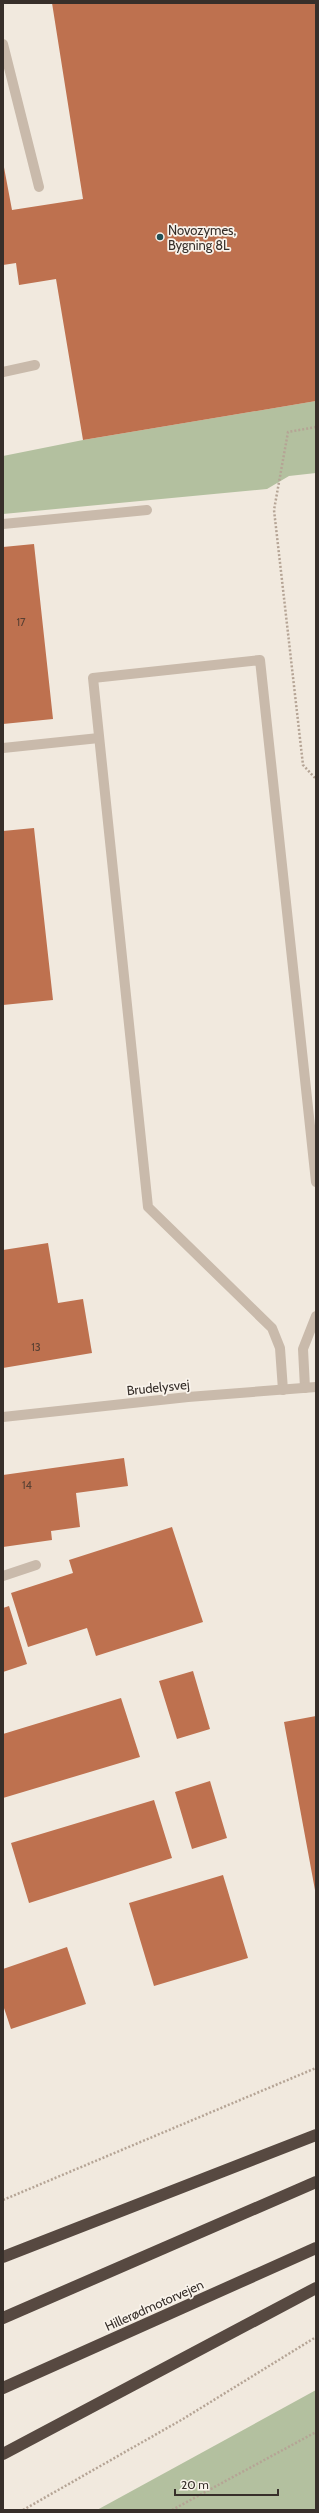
<svg xmlns="http://www.w3.org/2000/svg" width="319" height="2513" viewBox="0 0 319 2513" font-family="Cabin,sans-serif">
  <style>
    .green { fill: #b3c09f }
    .building { fill: #be714f }
    .lines { fill: none; stroke-linecap: round; stroke-linejoin: round }
    .path { stroke: #b5a495; stroke-width: 2.5; stroke-dasharray: 2 2; stroke-linecap: butt }
    .lane { stroke: #c9baab; stroke-width: 10 }
    .street { stroke: #c9baab; stroke-width: 10 }
    .highway { stroke: #574941; stroke-width: 12 }
    .poi-dot { fill: #225056; stroke: #f9f3eb; stroke-width: 1.5 }
    .labels { text-anchor: middle; stroke-width: 3.5; stroke-linejoin: round; paint-order: stroke }
    .number-label { font-size: 11px; fill: #594033 }
    .poi-label { font-size: 13px; fill: #372f2a; stroke: #f9f3eb; text-anchor: start }
    .street-label { font-size: 13px; fill: #372f2a; stroke: #f9f3eb }
  </style>
  <rect width="100%" height="100%" fill="#f1e9de"/>
  <path class="green" d="M316,401V473L289,476L267,489L3,514V456L83,440Z
    M316,2390V2510H97Z"/>
  <path class="building" d="M52,3H316V401L83,440L56,279L19,285L16,263L3,265V162L12,210L83,199Z
    M34,544L53,719L3,724V547Z
    M34,828L53,1000L3,1005V831Z
    M48,1243L58,1303L83,1299L92,1353L3,1368V1250Z
    M124,1458L128,1486L76,1493L80,1527L51,1531L52,1540L3,1547V1475Z
    M172,1527L203,1622L96,1656L87,1628L28,1647L11,1593L73,1573L69,1560Z
    M9,1606L27,1664L3,1672V1608Z
    M193,1671L210,1729L177,1739L159,1681Z
    M121,1698L140,1757L3,1798V1734Z
    M316,1716V1890H315L284,1722Z
    M210,1781L227,1838L192,1849L175,1792Z
    M154,1800L172,1858L29,1903L11,1843Z
    M223,1875L248,1958L154,1986L129,1903Z
    M67,1947L86,2004L11,2029L3,2005V1969Z"/>
  <g class="lines">
    <path class="path" d="M316,427L288,432L274,510L303,765L316,779
      M3,2200L316,2068
      M23,2510L183,2419L316,2337
      M172,2510L316,2432"/>
    <path class="lane" d="M3,44L39,187
      M3,372L35,365
      M3,524L147,510
      M3,748L99,738
      M305,1388L303,1349L316,1316
      M283,1390L280,1348L272,1328L148,1207L93,678L260,660L316,1182
      M3,1576L36,1565"/>
    <path class="street" d="M3,1417L188,1397L316,1387"/>
    <path class="highway" d="M3,2257L316,2135
      M3,2318L316,2182
      M3,2388L316,2248
      M3,2454L316,2288"/>
  </g>
  <circle class="poi-dot" cx="160" cy="237" r="4"/>
  <g class="labels">
    <g class="number-label">
      <text x="21" y="626">17</text>
      <text x="36" y="1351">13</text>
      <text x="27" y="1489">14</text>
    </g>
    <g class="poi-label">
      <text x="168" y="235">Novozymes,<tspan x="168" dy="15">Bygning 8L</tspan></text>
    </g>
    <g class="street-label">
      <text transform="translate(158 1387) rotate(-6)" y="5">Brudelysvej</text>
      <text transform="translate(154 2305) rotate(-24)" y="5">Hillerødmotorvejen</text>
    </g>
  </g>
  <rect width="319" height="2513" fill="none" stroke="#372f2a" stroke-width="8"/>
  <path d="M175 2489v6h103v-6" fill="none" stroke="#372f2a" stroke-width="2"/>
  <text x="181" y="2489" font-size="12" fill="#372f2a" stroke="#f9f3eb" stroke-width="3" paint-order="stroke">20 m</text>
</svg>
